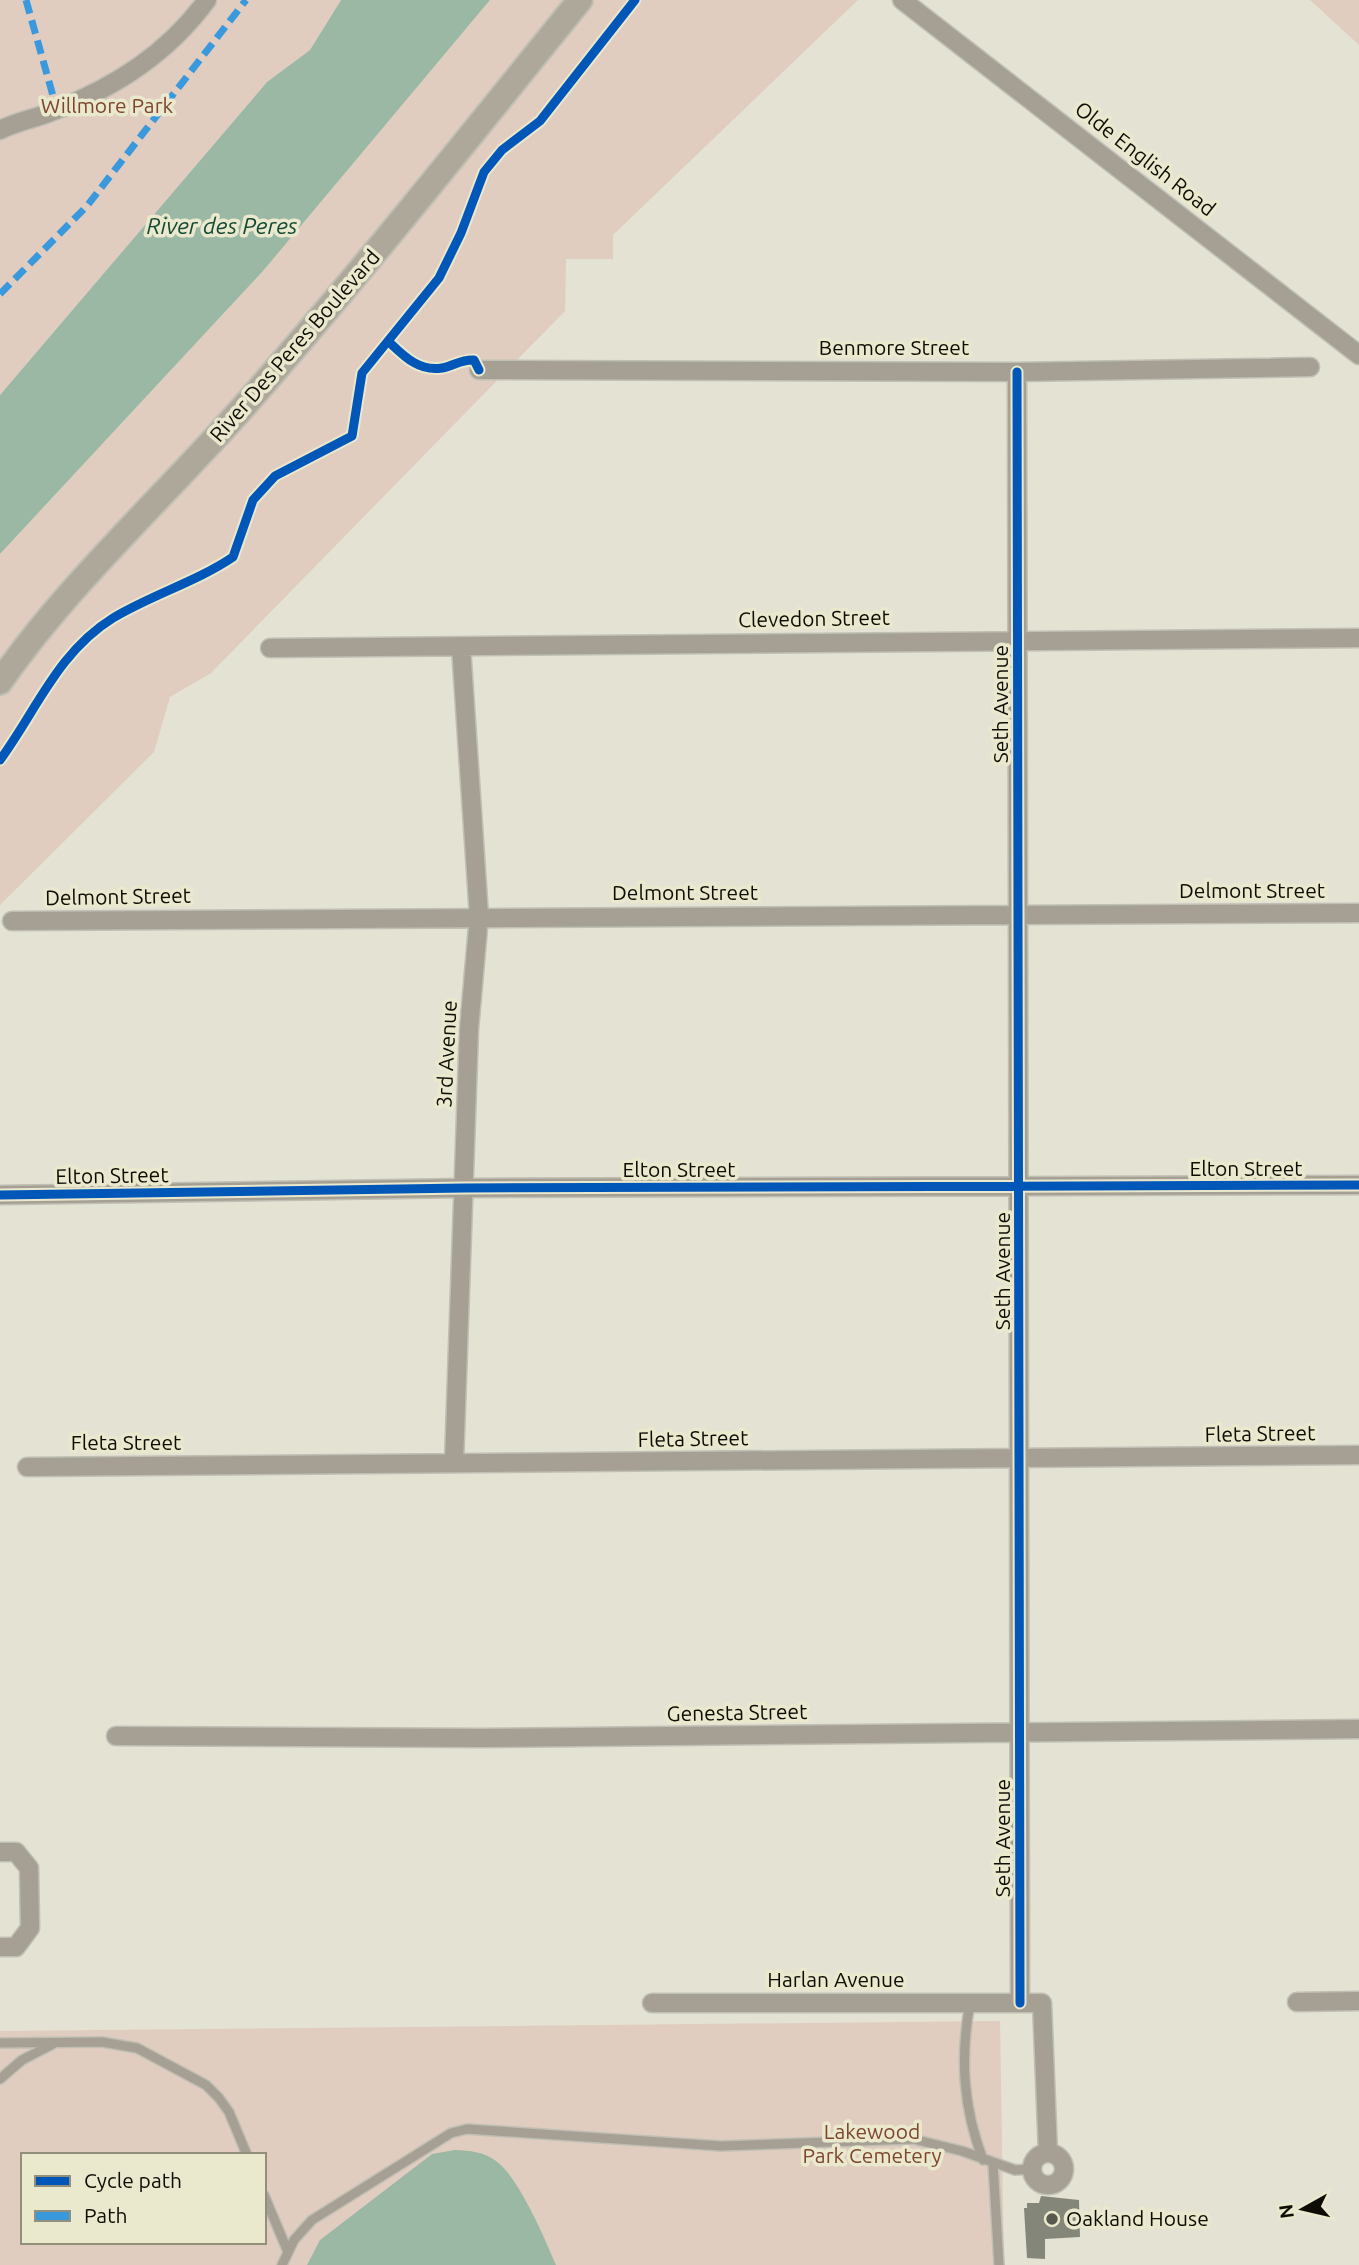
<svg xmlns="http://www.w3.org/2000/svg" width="1359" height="2265" viewBox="0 0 1359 2265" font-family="Ubuntu,sans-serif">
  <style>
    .green { fill: #e0cdbf; fill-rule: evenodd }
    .water { fill: #9bb8a5 }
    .building { fill: #848679 }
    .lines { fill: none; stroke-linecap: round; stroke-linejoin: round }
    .lane-casing { stroke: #c0bfb4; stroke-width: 12 }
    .street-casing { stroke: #c0bfb4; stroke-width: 21 }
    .secondary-casing { stroke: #c0bfb4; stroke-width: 28 }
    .lane { stroke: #a6a094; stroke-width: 9 }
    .street { stroke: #a6a094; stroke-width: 18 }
    .secondary { stroke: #aea89a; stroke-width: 24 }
    .quiet { stroke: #3a99dd; stroke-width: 7; stroke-dasharray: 14 7; stroke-linecap: butt }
    .cycleway-casing { stroke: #eae8cd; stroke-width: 13 }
    .cycleway { stroke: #0057b8; stroke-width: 9 }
    .poi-dot { fill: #59584d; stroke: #eae8cd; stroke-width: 2.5 }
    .labels { text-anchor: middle; stroke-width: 7; stroke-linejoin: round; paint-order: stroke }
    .park-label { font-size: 21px; fill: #7e462e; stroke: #eae8cd }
    .street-label { font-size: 21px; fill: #0e0d05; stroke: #eae8cd }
    .poi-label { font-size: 21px; fill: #0e0d05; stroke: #eae8cd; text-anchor: start }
    .water-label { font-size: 23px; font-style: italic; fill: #154b36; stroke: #eae8cd }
  </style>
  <rect width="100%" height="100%" fill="#e4e2d3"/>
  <path class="green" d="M0,0H341L310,50L267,82L0,395Z
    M490,0H858L613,235V259H566L565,311L211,673L170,697L154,752L0,905V554L263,271Z
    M1310,0H1359V45Z
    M1000,2021L1004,2265H0V2031ZM23,2155H264V2242H23Z"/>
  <path class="water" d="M341,0H490L263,271L0,554V395L267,82L310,50Z
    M455,2150C470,2151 483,2151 496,2161C518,2176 545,2239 556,2265H307L320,2240L432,2154Z"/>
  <path class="building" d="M1041,2196L1079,2200L1080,2237L1045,2239V2259L1027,2258L1024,2208H1027V2203H1039Z"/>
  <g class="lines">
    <defs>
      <path id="lane" d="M970,2003C960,2058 963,2107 983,2160
        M0,2043L102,2042L137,2048L206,2085L219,2098L229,2112L247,2155
        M0,2079L22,2060L53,2044
        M993,2164L999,2265
        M264,2195L288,2252
        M282,2265L294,2240L312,2220L451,2133L467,2129L721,2146L913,2139L962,2151L1015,2170L1032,2169"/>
      <path id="street" d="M902,0L1359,355
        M0,130C18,121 38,118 56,110C117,86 168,53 207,0
        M479,370L1017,372L1310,367
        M1017,372L1020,2003
        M270,648L1359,638
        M12,921L1359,913
        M0,1195L464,1188L1359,1185
        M454,1463L469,1029L479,916L461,647
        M27,1467L1359,1455
        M116,1736L481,1738L1359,1729
        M0,1852H16L29,1868L30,1928L16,1947H0
        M1297,2002L1359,2001
        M652,2003H1042L1048,2153
        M1032 2169a16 16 0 1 1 32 0a16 16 0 1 1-32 0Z"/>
      <path id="secondary" d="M0,682C68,584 166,495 246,404C361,273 470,136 580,0"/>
    </defs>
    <use href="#lane" class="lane-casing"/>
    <use href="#street" class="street-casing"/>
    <use href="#secondary" class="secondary-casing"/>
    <use href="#lane" class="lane"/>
    <use href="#street" class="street"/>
    <use href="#secondary" class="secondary"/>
    <path class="quiet" d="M26,0L57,110
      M0,294L87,206L246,0"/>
    <defs>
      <path id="cycleway" d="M388,341C403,355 418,372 442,368C454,366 461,359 474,360L479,370
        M1017,372L1020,2003
        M0,760C36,711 58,652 113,618C151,595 196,582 233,557L253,500L275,476L352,436L362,373L439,278L461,233L484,172L502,150L540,121L635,0
        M0,1195L464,1188L1359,1185"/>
    </defs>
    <use href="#cycleway" class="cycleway-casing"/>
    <use href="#cycleway" class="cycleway"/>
  </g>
  <circle class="poi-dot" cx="1052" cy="2219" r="7"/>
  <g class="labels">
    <g class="park-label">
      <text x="107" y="113">Willmore Park</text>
      <text x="872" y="2139">Lakewood<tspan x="872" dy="24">Park Cemetery</tspan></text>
    </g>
    <g class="street-label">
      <text transform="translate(1145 159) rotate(38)" y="7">Olde English Road</text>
      <text transform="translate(295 346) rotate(-49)" y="7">River Des Peres Boulevard</text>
      <text x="894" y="355">Benmore Street</text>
      <text transform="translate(814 619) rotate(-1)" y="7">Clevedon Street</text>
      <text transform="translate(1001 704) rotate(-90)" y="7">Seth Avenue</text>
      <text x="1252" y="898">Delmont Street</text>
      <text x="685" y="900">Delmont Street</text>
      <text transform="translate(118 897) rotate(-1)" y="7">Delmont Street</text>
      <text transform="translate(447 1054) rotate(-87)" y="7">3rd Avenue</text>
      <text x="1246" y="1176">Elton Street</text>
      <text x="679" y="1177">Elton Street</text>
      <text transform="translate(112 1176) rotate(-1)" y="7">Elton Street</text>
      <text transform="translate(1003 1271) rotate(-90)" y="7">Seth Avenue</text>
      <text transform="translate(1260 1434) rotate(-1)" y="7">Fleta Street</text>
      <text transform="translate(693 1439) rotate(-1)" y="7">Fleta Street</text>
      <text x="126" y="1450">Fleta Street</text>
      <text transform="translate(737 1713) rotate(-1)" y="7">Genesta Street</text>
      <text transform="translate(1003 1838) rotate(-90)" y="7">Seth Avenue</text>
      <text x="836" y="1987">Harlan Avenue</text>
    </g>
    <g class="poi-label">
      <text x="1066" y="2226">Oakland House</text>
    </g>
    <g class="water-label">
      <text x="222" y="234">River des Peres</text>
    </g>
  </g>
  <rect x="21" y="2153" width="245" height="91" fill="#eae8cd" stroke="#92907d" stroke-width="2"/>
  <rect x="35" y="2176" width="35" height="10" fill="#0057b8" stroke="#92907d" stroke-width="2"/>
  <text x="84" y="2188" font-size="21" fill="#0e0d05">Cycle path</text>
  <rect x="35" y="2211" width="35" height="10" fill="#3a99dd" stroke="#92907d" stroke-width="2"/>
  <text x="84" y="2223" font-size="21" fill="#0e0d05">Path</text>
  <g transform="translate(1303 2209) rotate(262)" stroke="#eae8cd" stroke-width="5" paint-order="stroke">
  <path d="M0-5L12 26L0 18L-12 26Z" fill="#0e0d05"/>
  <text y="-10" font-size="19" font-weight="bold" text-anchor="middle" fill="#0e0d05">N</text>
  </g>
</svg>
